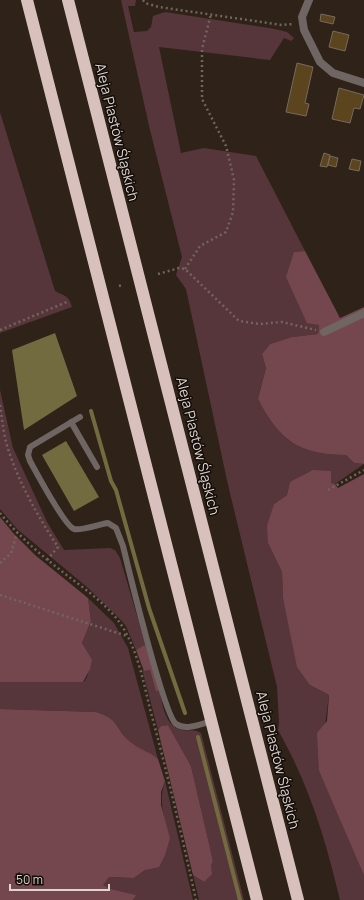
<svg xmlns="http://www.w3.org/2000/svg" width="364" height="900" viewBox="0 0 364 900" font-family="Manrope,sans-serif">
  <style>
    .green { fill: #56363b }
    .forest { fill: #74474e }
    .water { fill: #726b40 }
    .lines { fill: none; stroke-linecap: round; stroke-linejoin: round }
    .stream { stroke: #726b40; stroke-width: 4 }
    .building { fill: #5b441e; stroke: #766b5c }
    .path { stroke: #71655c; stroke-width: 2.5; stroke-dasharray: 2 3; stroke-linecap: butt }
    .lane { stroke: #6f6664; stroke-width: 6 }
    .street { stroke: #6f6664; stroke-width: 8 }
    .highway { stroke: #d8c1bc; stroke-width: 12 }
    .labels { text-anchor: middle; stroke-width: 3; stroke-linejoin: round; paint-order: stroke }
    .street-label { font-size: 14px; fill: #dfd5cf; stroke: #130d09 }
  </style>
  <rect width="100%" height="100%" fill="#2f2218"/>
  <path class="green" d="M121,0H136L135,6H128L134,32L147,31L151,27L153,16L165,12L275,29L287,32L294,38L291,41L284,38L270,60L159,47L181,153L204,148L256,156L305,251L294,252L319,325L318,334L292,337L270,344L262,354L266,368L258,399C279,440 299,455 346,455L354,463L364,464L335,484L331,483V471L290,482L287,495L274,504L268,543L282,572L283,598L310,685L329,695L319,771L362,866L364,875V900H340C325,838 310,787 278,730L279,723L277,687L228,485L186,289L176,275L182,257L150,130Z
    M0,112L55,291C64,296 69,295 72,307L0,333Z
    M0,390L13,448L47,522L64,550L110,548L115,550L120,558L146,646L144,645L136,650L126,626L118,617L87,587L17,529L0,509Z
    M88,598L114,623L128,648L158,759C151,752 141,750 133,745C117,732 121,719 96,712L0,709V682H84C93,669 88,656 82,643L91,621Z
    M142,669L144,671L150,670L156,692L159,690C163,705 165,727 182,730C189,731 195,729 201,733L244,900H199L193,875L204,882L213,861L206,831L191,766L168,725L161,726L158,730Z
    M165,781L193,900H133L135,895L111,889L102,885L109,877L134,878L145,870L170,838C164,818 158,801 165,781Z"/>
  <path class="forest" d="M305,251L340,318L364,307V464L354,463L346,455C299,455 279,440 258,399L266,368L262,354L270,344L292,337L318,334L319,325L307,323L286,277L294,252Z
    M313,470L331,471V483L335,484L338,488L364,474V875L319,771L317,733L327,721L329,695L310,685L297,667L283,598L282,572L268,543L267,526L274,504L287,495L290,482Z
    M0,517L14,534L35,555L88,598L91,621L82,643L92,660L90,669L83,682H0Z
    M144,645L146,646L159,690L156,692L150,670L144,671L136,650Z
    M0,709L96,712C121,719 116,732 133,744C141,750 151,752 158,759L165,781L161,792V805L170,838L165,855L159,867L145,870L134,878L109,877L103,885L111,889L136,895L133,900H0Z
    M168,725L191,766L213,861L211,866L212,874L204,882L193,875L158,730L161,726Z"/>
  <path class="water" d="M55,333L77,396L24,430L12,350Z
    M66,441L99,497L74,511L42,455Z"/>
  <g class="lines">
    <path class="stream" d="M91,411L111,481L116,490L149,608L185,713
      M198,737L240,900"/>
  </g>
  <path class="building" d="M321,14L335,17L333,24L320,21Z
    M333,31L349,35L345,51L329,47Z
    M297,63L313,67L305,103L309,104L306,116L286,112Z
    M339,88L364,95L360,109L354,108L350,123L332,119Z
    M324,153L330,155L327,167L320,166Z
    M330,156L338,158L336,167L328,165Z
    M352,159L361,161L359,171L349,169Z"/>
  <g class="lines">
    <path class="path" d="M143,0L145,3L159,7L282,25L293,24
      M185,269L200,246L226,232L233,212L234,180L226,146L202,99V49L211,14
      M158,274L179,268L185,269L239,321L260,324L282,322L316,330
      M119,286L122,285
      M0,330L69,301
      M0,405C2,417 3,430 6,442C16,478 37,515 58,547L47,560
      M328,490L364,470
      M0,513C17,534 37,552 59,569C80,586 104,601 120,623C137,648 143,680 150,709C167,772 182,836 196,900
      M0,563L11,553L17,533
      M0,595L127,636"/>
    <path class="lane" d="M80,417L30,447L28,455L30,461C36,472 65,526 74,529C81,531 100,524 108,523L116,528L123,546C129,571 164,715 176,724C186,731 201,724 212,721
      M71,422L97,467"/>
    <path class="street" d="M309,0L302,17L304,30L320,62L333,73L364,83
      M324,332L364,313"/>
    <path class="highway" d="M27,0L257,900
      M68,0L298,900"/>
  </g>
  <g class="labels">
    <g class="street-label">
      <text transform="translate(117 132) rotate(76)" y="5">Aleja Piastów Śląskich</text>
      <text transform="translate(198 446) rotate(76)" y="5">Aleja Piastów Śląskich</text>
      <text transform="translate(278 760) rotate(76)" y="5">Aleja Piastów Śląskich</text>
    </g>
  </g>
  <path d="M10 884v6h99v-6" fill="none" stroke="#dfd5cf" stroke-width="2"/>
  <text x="16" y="884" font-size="12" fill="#dfd5cf" stroke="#130d09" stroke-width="3" paint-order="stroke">50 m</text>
</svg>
